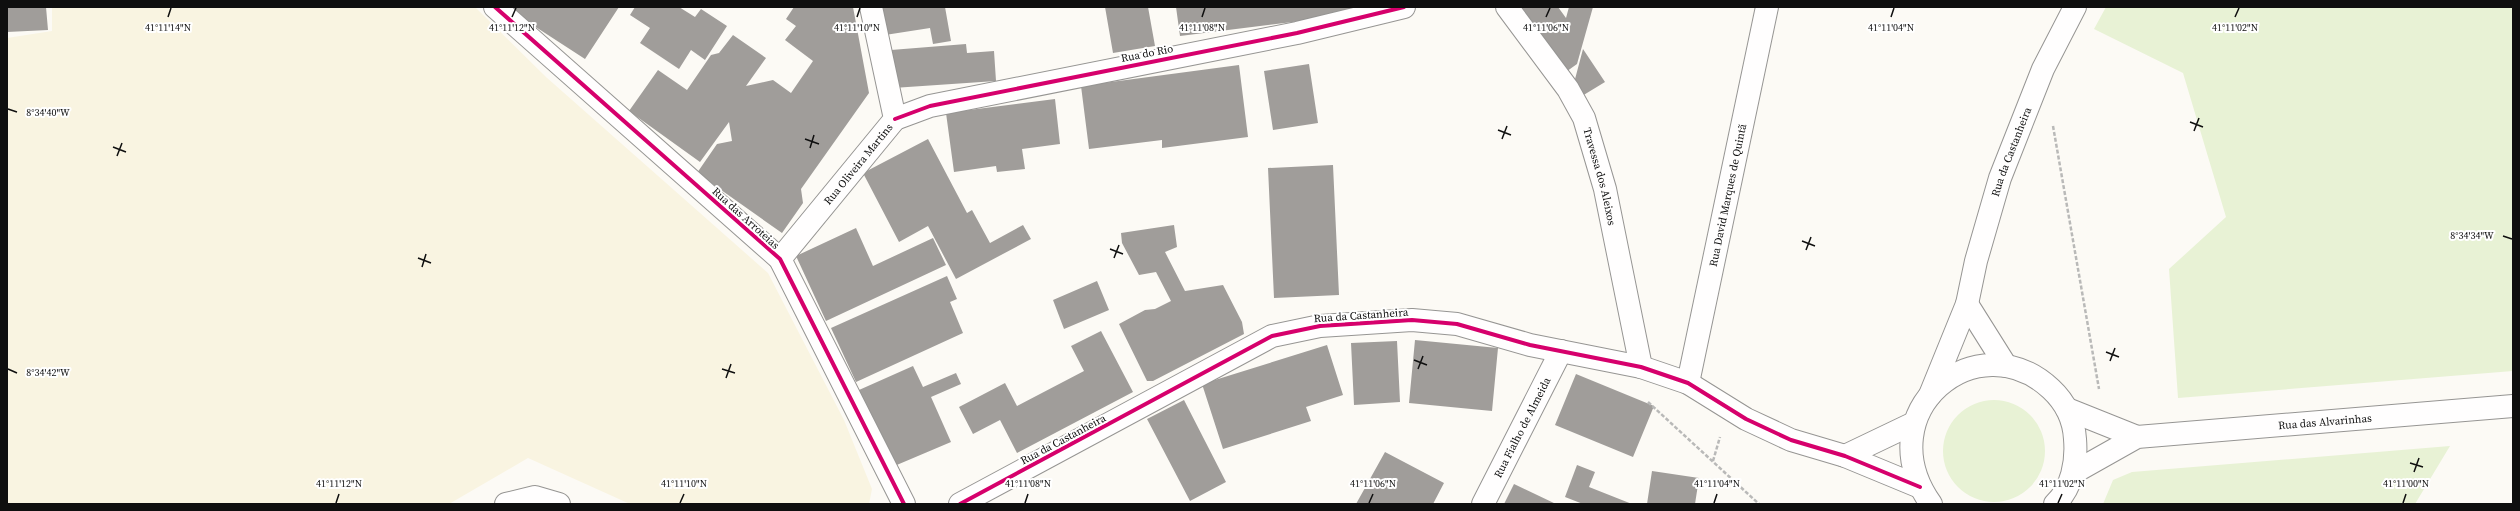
<svg xmlns="http://www.w3.org/2000/svg" width="2520" height="511" viewBox="0 0 2520 511" font-family="'Source Serif 4',serif">
  <style>
    .farmland { fill: #f9f4e1 }
    .green { fill: #e8f2d5 }
    .building { fill: #a09d9a }
    .lines { fill: none; stroke-linecap: round; stroke-linejoin: round }
    .minor-casing { stroke: #969593; stroke-width: 24 }
    .path { stroke: #b9b9b8; stroke-width: 2.5; stroke-dasharray: 4 2; stroke-linecap: butt }
    .minor { stroke: #fffefe; stroke-width: 22 }
    .cycleway-casing { stroke: #fff; stroke-width: 6 }
    .cycleway { stroke: #d6006c; stroke-width: 4 }
    .ticks { fill: none; stroke: #0f0f0f; stroke-width: 1.5 }
    .labels { text-anchor: middle; stroke-width: 4; stroke-linejoin: round; paint-order: stroke }
    .street-label { font-size: 11px; fill: #0f0f0f; stroke: #fff }
    .ticks-label { font-size: 10px; text-anchor: middle; fill: #0f0f0f; stroke: #fff; stroke-width: 4; stroke-linejoin: round; paint-order: stroke }
  </style>
  <rect width="100%" height="100%" fill="#fcfaf5"/>
  <path class="farmland" d="M52,7H475L546,77L768,273L844,420L872,489L869,504H630L528,458L449,504H7V38L52,31Z"/>
  <path class="green" d="M2106,7H2513V371L2178,398L2169,269L2226,217L2183,73L2094,29Z
    M1943 451a51 51 0 1 1 102 0a51 51 0 1 1-102 0Z
    M2450,446L2415,504H2103L2113,480L2132,472Z"/>
  <path class="building" d="M7,7H46L48,30L7,32Z
    M505,7H619L585,59Z
    M635,7H679L695,17L701,9L727,26L705,60L691,50L679,69L640,43L650,28L630,15Z
    M794,7H853L869,93L801,189L803,203L782,233L697,173L717,144L732,141L729,122L700,162L629,111L658,70L687,90L711,55L719,53L733,35L766,58L746,86L773,80L791,93L813,61L785,40L796,26L786,19Z
    M880,7H945L951,41L933,44L930,28L885,35Z
    M1105,7H1148L1155,46L1113,53Z
    M1176,7H1365L1366,13L1180,36Z
    M1518,7H1558L1566,18L1569,7H1593L1577,64L1563,74Z
    M966,44L967,53L994,51L996,81L893,88L891,50Z
    M1583,49L1605,82L1582,96L1574,83Z
    M1309,64L1318,123L1273,130L1264,71Z
    M1239,65L1248,137L1162,148V140L1089,149L1081,86Z
    M1055,99L1060,144L1022,149L1025,169L997,172L996,166L954,172L946,113Z
    M928,139L967,213L972,210L990,243L1023,225L1031,239L956,279L928,226L899,242L863,173Z
    M1333,165L1339,295L1274,298L1268,168Z
    M1174,225L1177,247L1165,252L1185,291L1223,285L1242,322L1244,334L1153,381H1147L1119,324L1145,310L1155,309L1171,301L1156,272L1139,275L1122,243L1121,233Z
    M856,228L873,266L933,238L946,265L826,321L796,256Z
    M947,276L957,299L950,302L963,333L856,382L831,328Z
    M1097,281L1109,310L1064,329L1053,300Z
    M1101,331L1133,392L1017,453L1000,420L973,434L959,407L1005,383L1017,406L1084,371L1071,346Z
    M1415,340L1498,348L1492,411L1409,403Z
    M1397,341L1400,402L1354,405L1351,343Z
    M1327,345L1343,395L1306,407L1311,421L1223,449L1202,384Z
    M913,366L923,387L956,373L961,384L931,397L951,442L892,467L859,390Z
    M1576,374L1654,406L1633,457L1555,425Z
    M1184,400L1226,482L1190,501L1147,419Z
    M1385,452L1444,483L1433,504H1356Z
    M1577,465L1595,472L1589,487L1632,504H1583L1565,497Z
    M1652,471L1699,478L1695,504H1647Z
    M1514,484L1556,504H1504Z"/>
  <g class="lines">
    <defs>
      <g id="minor">
        <path d="M495,7L780,259L904,504"/>
        <path id="s1" d="M1507,7L1568,89L1584,118L1605,189L1641,367"/>
        <path d="M895,119L930,106L1297,33L1404,7"/>
        <path id="s2" d="M780,259L895,119L871,7"/>
        <path d="M1967,304L2006,366"/>
        <path id="s3" d="M1688,383L1767,7"/>
        <path id="s4" d="M1930,395L1967,304L1976,261L2000,178L2043,69L2075,7"/>
        <path d="M2067,409L2137,437"/>
        <path d="M1845,456L1914,423"/>
        <path id="s5" d="M2073,473L2137,437L2513,406"/>
        <path d="M506,504L535,497L559,504"/>
        <path d="M960,504L1272,336L1320,326L1412,320L1457,324L1530,345L1641,367L1688,383L1746,419L1791,440L1845,456L1920,487"/>
        <path id="s6" d="M1483,504L1561,351"/>
        <path d="M1931,504C1866,412 1977,320 2051,389C2065,402 2074,420 2075,439C2077,462 2072,488 2055,504"/>
      </g>
    </defs>
    <use href="#minor" class="minor-casing"/>
    <path class="path" d="M2053,126L2099,389
      M1648,402L1759,504
      M1713,461L1720,437"/>
    <use href="#minor" class="minor"/>
    <defs>
      <path id="cycleway" d="M495,7L780,259L904,504
        M895,119L930,106L1297,33L1404,7
        M960,504L1272,336L1320,326L1412,320L1457,324L1530,345L1641,367L1688,383L1746,419L1791,440L1845,456L1920,487"/>
    </defs>
    <use href="#cycleway" class="cycleway-casing"/>
    <use href="#cycleway" class="cycleway"/>
  </g>
  <path class="ticks" d="M168,17L171,8M512,17L516,8M857,17L860,8M1202,17L1205,8M1546,17L1550,8M1891,17L1894,8M2235,17L2239,8M8,109L17,112M2190,122L2203,127M1498,130L1511,135M2194,131L2199,118M805,139L819,144M1502,139L1507,126M113,147L126,152M810,148L814,135M117,156L122,143M2503,236L2512,239M1802,241L1815,246M1110,249L1123,254M1806,250L1811,237M418,258L431,263M1114,258L1119,245M422,267L426,254M2106,352L2119,357M1414,360L1427,365M2110,361L2115,348M8,369L17,373M722,369L735,373M1418,369L1423,356M726,378L731,364M2410,463L2423,467M2414,472L2419,458M336,503L339,494M680,503L684,494M1025,503L1028,494M1369,503L1373,494M1714,503L1717,494M2058,503L2062,494M2403,503L2406,494"/>
  <g class="labels">
    <g class="street-label">
      <text transform="translate(1147 53) rotate(-11)" y="4">Rua do Rio</text>
      <text dy="4" stroke="none"><textPath href="#s4" startOffset="257">Rua da Castanheira</textPath></text>
      <text dy="4" stroke="none"><textPath href="#s2" startOffset="123">Rua Oliveira Martins</textPath></text>
      <text dy="4" stroke="none"><textPath href="#s1" startOffset="196">Travessa dos Aleixos</textPath></text>
      <text dy="4" stroke="none"><textPath href="#s3" startOffset="192">Rua David Marques de Quintã</textPath></text>
      <text transform="translate(746 218) rotate(42)" y="4">Rua das Arroteias</text>
      <text transform="translate(1361 315) rotate(-4)" y="4">Rua da Castanheira</text>
      <text dy="4" stroke="none"><textPath href="#s5" startOffset="262">Rua das Alvarinhas</textPath></text>
      <text dy="4" stroke="none"><textPath href="#s6" startOffset="86">Rua Fialho de Almeida</textPath></text>
      <text transform="translate(1063 439) rotate(-28)" y="4">Rua da Castanheira</text>
    </g>
  </g>
  <g class="ticks-label">
    <text x="168" y="31">41°11'14"N</text>
    <text x="512" y="31">41°11'12"N</text>
    <text x="857" y="31">41°11'10"N</text>
    <text x="1202" y="31">41°11'08"N</text>
    <text x="1546" y="31">41°11'06"N</text>
    <text x="1891" y="31">41°11'04"N</text>
    <text x="2235" y="31">41°11'02"N</text>
    <text x="48" y="116">8°34'40"W</text>
    <text x="2472" y="239">8°34'34"W</text>
    <text x="48" y="376">8°34'42"W</text>
    <text x="339" y="487">41°11'12"N</text>
    <text x="684" y="487">41°11'10"N</text>
    <text x="1028" y="487">41°11'08"N</text>
    <text x="1373" y="487">41°11'06"N</text>
    <text x="1717" y="487">41°11'04"N</text>
    <text x="2062" y="487">41°11'02"N</text>
    <text x="2406" y="487">41°11'00"N</text>
  </g>
  <rect width="2520" height="511" fill="none" stroke="#0f0f0f" stroke-width="16"/>
</svg>
